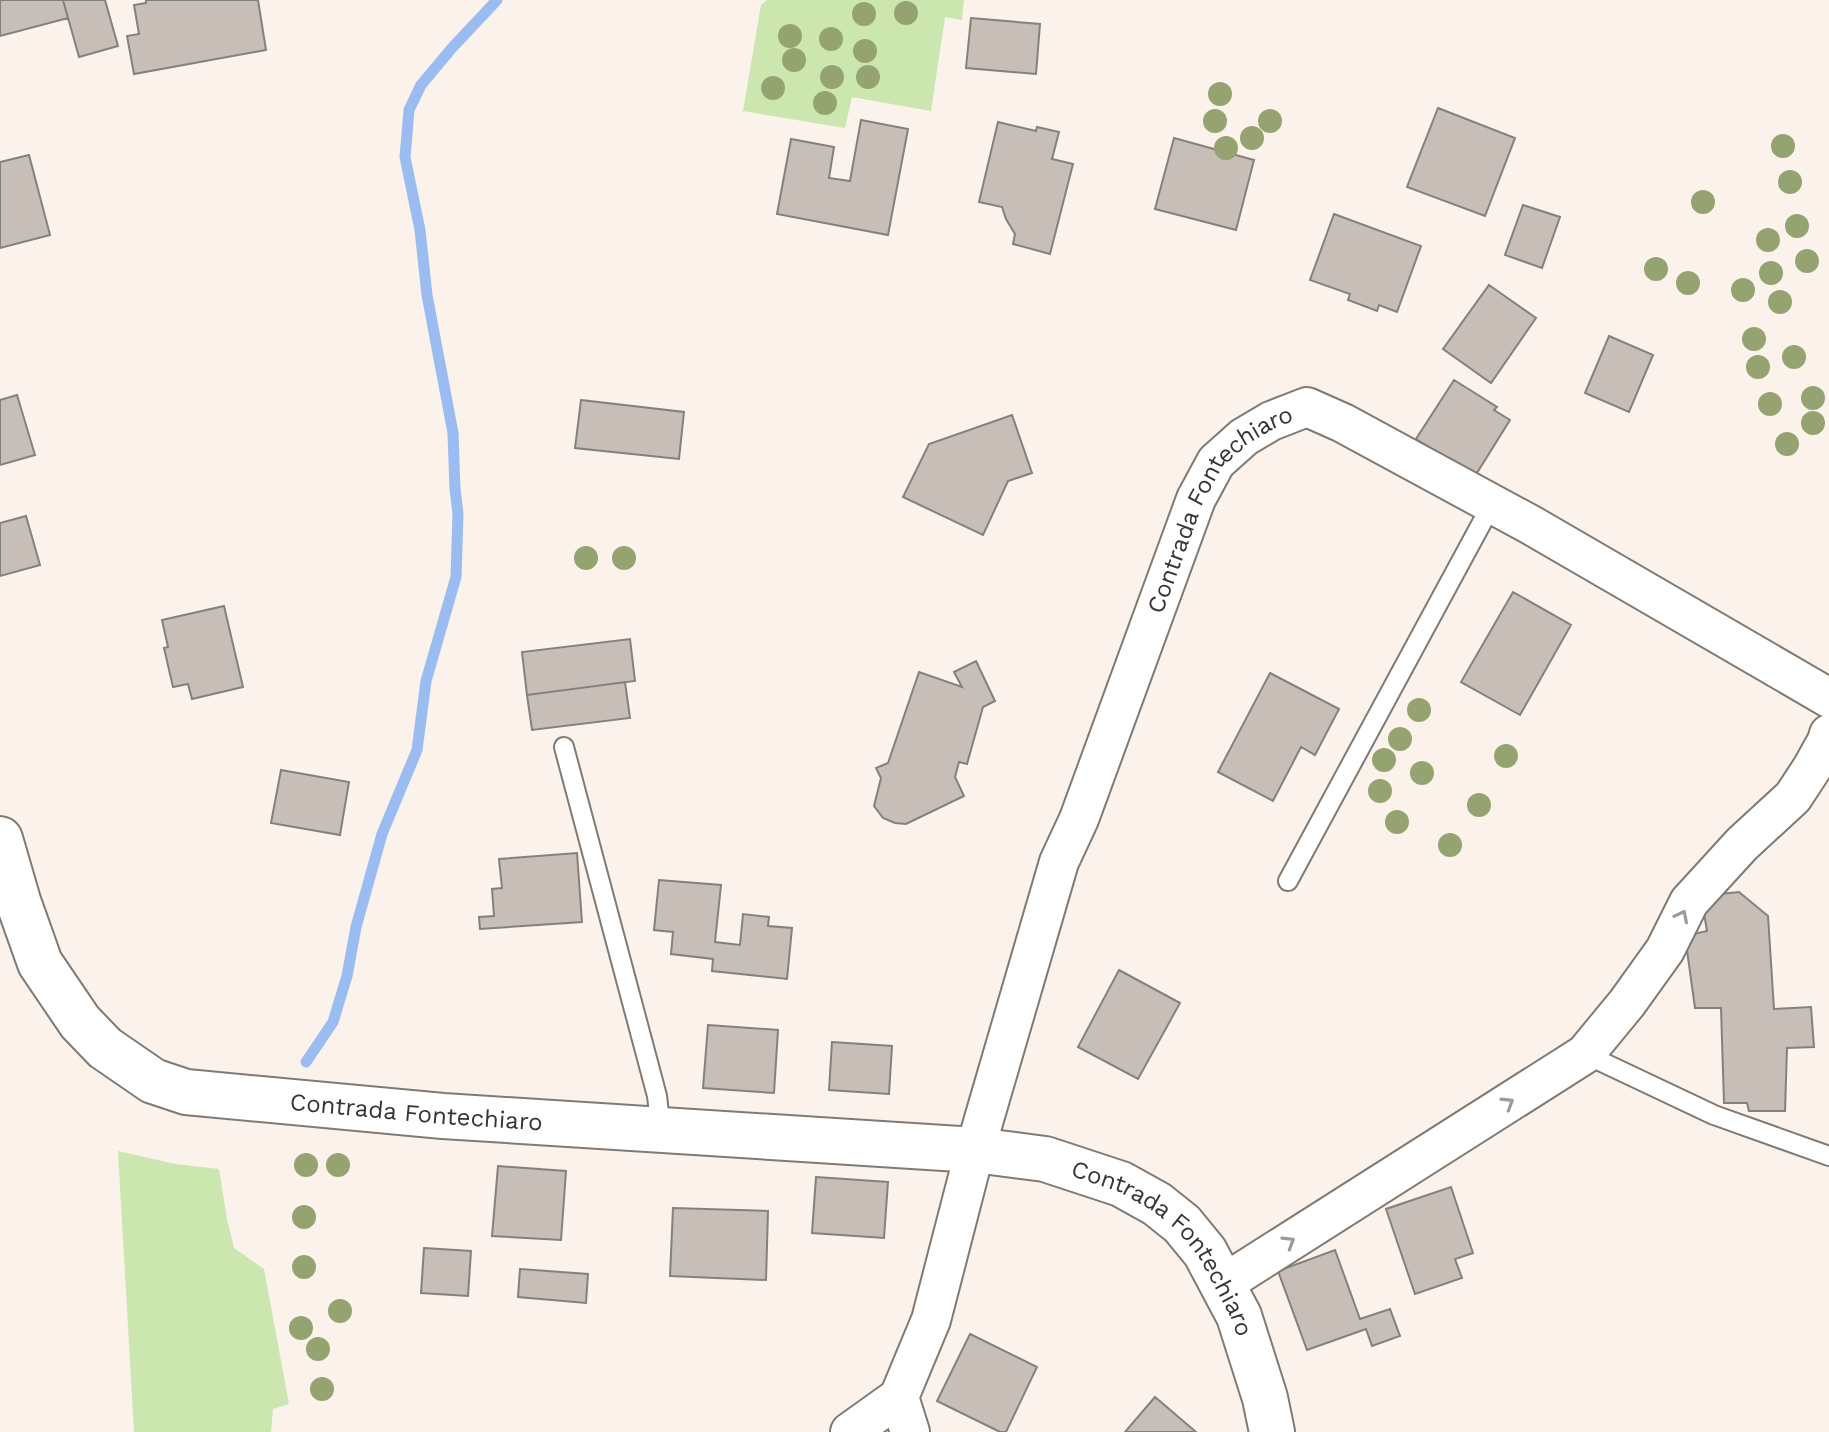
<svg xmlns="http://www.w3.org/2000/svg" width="1829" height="1432" viewBox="0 0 1829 1432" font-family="'Work Sans',sans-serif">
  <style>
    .green { fill: #cbe6af }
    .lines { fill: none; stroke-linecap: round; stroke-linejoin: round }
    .stream { stroke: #9abcf1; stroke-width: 11 }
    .building { fill: #c7beb8; stroke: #87807a; stroke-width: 2 }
    .service-casing { stroke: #817a74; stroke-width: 22 }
    .minor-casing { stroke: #817a74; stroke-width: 42 }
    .secondary-casing { stroke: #817a74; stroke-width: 48 }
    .service { stroke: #fff; stroke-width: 18 }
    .minor { stroke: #fff; stroke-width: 38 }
    .secondary { stroke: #fff; stroke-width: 44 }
    .tree { fill: #95a371 }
    .oneway { stroke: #9b9a98 }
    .labels { text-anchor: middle; stroke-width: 6; stroke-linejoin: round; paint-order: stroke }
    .street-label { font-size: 24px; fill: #373431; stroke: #faf2eb }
  </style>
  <rect width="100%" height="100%" fill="#faf2eb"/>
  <path class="green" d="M767,0H964L962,20L945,17L931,111L852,97L845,128L743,111L761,5Z
    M118,1151L175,1164L219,1169L227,1219L234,1248L264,1269L289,1404L273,1409L271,1432H134Z"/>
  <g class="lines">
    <path class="stream" d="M306,1062L333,1022L347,976L356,927L382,834L417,750L426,681L456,577L458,514L455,489L453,433L427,295L420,230L405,157L409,110L421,85L452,48L497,0"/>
  </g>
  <path class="building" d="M0,0H63L68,18L0,36Z
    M63,0H105L118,46L79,57Z
    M146,0H258L266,50L134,74L127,36L139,34L134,5L146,3Z
    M971,18L1040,24L1036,74L966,68Z
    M1438,108L1515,138L1485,216L1407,187Z
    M861,120L908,129L888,235L777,214L791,139L834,147L829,178L850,181Z
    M998,122L1036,131L1037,127L1059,132L1052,159L1073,164L1050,254L1013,244L1015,234L1006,219L1002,207L979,202Z
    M1174,138L1254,160L1236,230L1155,209Z
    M29,155L50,235L0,248V162Z
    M1523,205L1560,217L1542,268L1505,255Z
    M1334,214L1421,246L1397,312L1379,305L1377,311L1348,300L1350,294L1310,280Z
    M1489,285L1536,318L1491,383L1443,349Z
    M1609,336L1653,355L1629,412L1585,393Z
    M1454,380L1497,407L1494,410L1510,420L1475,476L1416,439Z
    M17,395L35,455L0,465V400Z
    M581,400L684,412L679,459L575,448Z
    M1012,415L1032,473L1008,481L983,535L903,497L929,444Z
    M26,516L40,565L0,576V523Z
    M1513,592L1571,625L1520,715L1461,682Z
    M224,606L243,687L192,699L188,684L173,687L164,648L168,647L162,620Z
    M630,639L635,681L527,695L522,652Z
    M976,661L995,701L983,707L967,764L959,762L955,777L964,796L906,824L895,823L883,818L874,806L881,778L876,768L888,763L919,672L962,687L954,672Z
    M1270,673L1339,709L1315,755L1301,747L1273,801L1218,772Z
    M625,682L630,718L532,730L527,695Z
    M281,770L349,782L340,835L271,823Z
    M577,853L582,922L480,929L479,917L494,916L492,889L502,888L499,859Z
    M659,880L721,885L715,942L740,945L743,914L769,917L768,926L792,928L787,979L712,971L713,959L671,954L673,932L654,930Z
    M1739,892L1768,916L1774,1009L1811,1007L1814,1047L1787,1048L1785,1111H1749L1747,1103H1724L1721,1008H1695L1685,936L1707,931L1701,896Z
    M1119,970L1180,1003L1138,1079L1078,1047Z
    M708,1025L778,1030L774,1093L703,1088Z
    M832,1042L892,1046L889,1094L829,1090Z
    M498,1166L566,1171L561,1240L492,1236Z
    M816,1177L888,1182L884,1238L812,1233Z
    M1451,1187L1473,1253L1455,1259L1462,1278L1415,1294L1386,1209Z
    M673,1208L768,1211L766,1280L670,1276Z
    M424,1248L471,1251L468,1296L421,1293Z
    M1335,1250L1360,1319L1390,1309L1400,1336L1372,1346L1366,1329L1307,1350L1278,1271Z
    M520,1269L588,1274L586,1303L518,1297Z
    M970,1334L1037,1367L1006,1432H1000L937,1401Z
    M1155,1397L1196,1432H1125Z"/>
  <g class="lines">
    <defs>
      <path id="service" d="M564,747L657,1096L661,1130
        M1288,881L1492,504
        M1585,1054L1714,1115L1829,1156"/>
      <g id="minor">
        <path d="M1223,1284L1585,1054L1627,1003L1665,950L1689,902L1742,844L1793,797L1812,768L1827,741L1829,734"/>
        <path d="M850,1432L899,1397"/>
        <path id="s1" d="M910,1432L899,1397L931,1320L975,1150L1059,862L1079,819L1196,499L1216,462L1244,437L1271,421L1307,407L1343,423L1531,525L1829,698"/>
      </g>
      <g id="secondary">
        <path id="s2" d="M0,839L18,901L40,963L80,1022L105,1048L153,1081L186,1092L443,1116L975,1150L1045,1159L1121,1184L1157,1204L1182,1224L1205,1252L1239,1316L1265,1398L1272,1432"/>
      </g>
    </defs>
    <use href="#service" class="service-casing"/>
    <use href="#minor" class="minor-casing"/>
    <use href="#secondary" class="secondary-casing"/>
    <use href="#service" class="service"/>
    <use href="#minor" class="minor"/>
    <use href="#secondary" class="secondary"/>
  </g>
  <g class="tree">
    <circle cx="906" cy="13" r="12"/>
    <circle cx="864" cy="14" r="12"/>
    <circle cx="790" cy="36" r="12"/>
    <circle cx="831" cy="39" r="12"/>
    <circle cx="865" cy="51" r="12"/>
    <circle cx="794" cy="60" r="12"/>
    <circle cx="832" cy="77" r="12"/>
    <circle cx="868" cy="77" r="12"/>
    <circle cx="773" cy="88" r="12"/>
    <circle cx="1220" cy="94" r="12"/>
    <circle cx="825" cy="103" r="12"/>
    <circle cx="1215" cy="121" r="12"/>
    <circle cx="1270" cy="121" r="12"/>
    <circle cx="1252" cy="138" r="12"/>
    <circle cx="1783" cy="146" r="12"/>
    <circle cx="1226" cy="148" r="12"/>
    <circle cx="1790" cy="182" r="12"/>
    <circle cx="1703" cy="202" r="12"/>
    <circle cx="1797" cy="226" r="12"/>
    <circle cx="1768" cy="240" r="12"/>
    <circle cx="1807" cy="261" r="12"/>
    <circle cx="1656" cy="269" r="12"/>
    <circle cx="1771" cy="273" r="12"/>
    <circle cx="1688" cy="283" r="12"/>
    <circle cx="1743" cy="290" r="12"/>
    <circle cx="1780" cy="302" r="12"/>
    <circle cx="1754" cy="339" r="12"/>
    <circle cx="1794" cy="357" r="12"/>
    <circle cx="1758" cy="367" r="12"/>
    <circle cx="1813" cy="398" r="12"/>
    <circle cx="1770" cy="404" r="12"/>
    <circle cx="1813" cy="423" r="12"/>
    <circle cx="1787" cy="444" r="12"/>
    <circle cx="586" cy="558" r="12"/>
    <circle cx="624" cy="558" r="12"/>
    <circle cx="1419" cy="710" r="12"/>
    <circle cx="1400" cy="739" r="12"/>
    <circle cx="1506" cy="756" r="12"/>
    <circle cx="1384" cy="760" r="12"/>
    <circle cx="1422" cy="773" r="12"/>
    <circle cx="1380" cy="791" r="12"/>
    <circle cx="1479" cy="805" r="12"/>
    <circle cx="1397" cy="822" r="12"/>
    <circle cx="1450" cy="845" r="12"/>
    <circle cx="306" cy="1165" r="12"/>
    <circle cx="338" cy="1165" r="12"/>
    <circle cx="304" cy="1217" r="12"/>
    <circle cx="304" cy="1267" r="12"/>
    <circle cx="340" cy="1311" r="12"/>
    <circle cx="301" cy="1328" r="12"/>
    <circle cx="318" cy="1349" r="12"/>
    <circle cx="322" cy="1389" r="12"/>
  </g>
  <defs><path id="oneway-chevron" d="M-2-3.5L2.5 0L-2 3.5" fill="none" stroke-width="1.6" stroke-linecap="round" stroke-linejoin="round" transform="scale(2)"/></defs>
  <g class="oneway">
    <use href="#oneway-chevron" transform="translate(1682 916) rotate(-63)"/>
    <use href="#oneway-chevron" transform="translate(1508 1103) rotate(-32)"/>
    <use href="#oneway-chevron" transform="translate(1289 1242) rotate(-32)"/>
  </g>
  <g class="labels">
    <g class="street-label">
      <text dy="8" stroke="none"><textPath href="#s1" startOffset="990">Contrada Fontechiaro</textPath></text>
      <text dy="8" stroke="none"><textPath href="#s2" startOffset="562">Contrada Fontechiaro</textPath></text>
      <text dy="8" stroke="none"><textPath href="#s2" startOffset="1348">Contrada Fontechiaro</textPath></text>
    </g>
  </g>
</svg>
